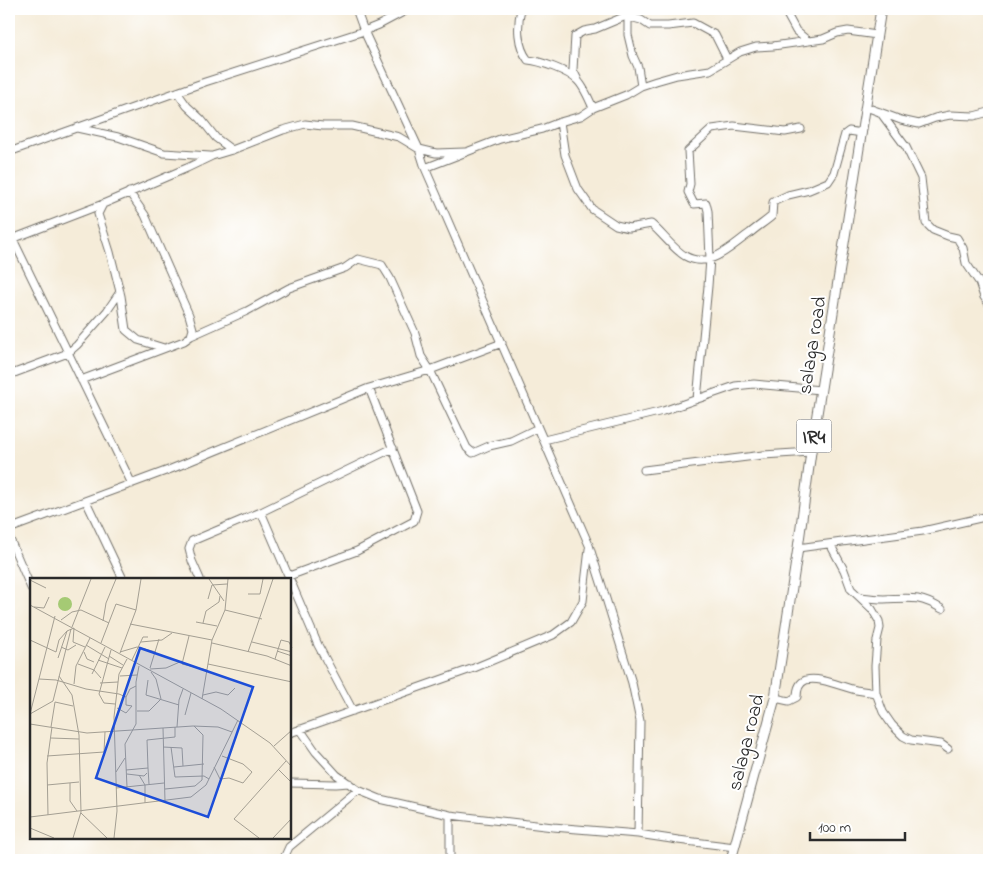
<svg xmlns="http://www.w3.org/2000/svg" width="998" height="869" viewBox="0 0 998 869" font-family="'Indie Flower',sans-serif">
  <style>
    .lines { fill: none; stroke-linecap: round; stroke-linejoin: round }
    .minor-casing { stroke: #726f68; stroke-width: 9 }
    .major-casing { stroke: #726f68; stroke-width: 11 }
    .minor { stroke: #fff; stroke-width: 7 }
    .major { stroke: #fff; stroke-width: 9 }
    .labels { text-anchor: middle; stroke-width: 4; stroke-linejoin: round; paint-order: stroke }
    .shield { fill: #fff; stroke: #6b6b6b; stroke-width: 1 }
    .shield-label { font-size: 19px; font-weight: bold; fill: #2b2b2b }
    .street-label { font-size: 20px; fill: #2b2b2b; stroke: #fff }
    .inset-road { fill: none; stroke: #a49f93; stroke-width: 1 }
    .view { fill: #1d4ed8; fill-opacity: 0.15; stroke: #1d4ed8; stroke-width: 2.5 }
    .inset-edge { fill: none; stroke: #2b2b2b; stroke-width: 2.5 }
  </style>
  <rect width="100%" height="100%" fill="#fff"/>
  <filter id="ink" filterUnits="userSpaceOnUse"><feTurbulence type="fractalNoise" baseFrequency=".02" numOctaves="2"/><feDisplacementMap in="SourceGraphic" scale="10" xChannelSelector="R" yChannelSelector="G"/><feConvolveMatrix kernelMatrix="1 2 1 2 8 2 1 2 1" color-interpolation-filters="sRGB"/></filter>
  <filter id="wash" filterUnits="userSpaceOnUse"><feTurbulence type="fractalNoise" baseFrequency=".0096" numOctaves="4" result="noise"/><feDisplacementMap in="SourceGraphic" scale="20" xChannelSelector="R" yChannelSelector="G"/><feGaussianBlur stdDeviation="1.12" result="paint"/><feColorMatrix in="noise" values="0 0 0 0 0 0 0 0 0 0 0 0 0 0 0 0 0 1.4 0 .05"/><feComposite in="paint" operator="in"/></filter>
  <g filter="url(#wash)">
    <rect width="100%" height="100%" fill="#f5ecd9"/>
  </g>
  <g filter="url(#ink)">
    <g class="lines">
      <defs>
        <path id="minor" d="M356,9L364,31L419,149L425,168L589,545L603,589L632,683L640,721L638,834
          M521,9C517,25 517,46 528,60C540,61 569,71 578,81C583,86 590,101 593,108
          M784,9L796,31L808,41
          M626,16L641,20L650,26H668L693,23L715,35L727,59
          M628,18V35L633,56L638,67L641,86
          M578,80L573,70L575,36L584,31L595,29L626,16L627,9
          M177,92L187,106L201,119L216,138L232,150
          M866,107L901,120L919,124L935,118L950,115L974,116L989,112
          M880,112L906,147L921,178L926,223L933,230L948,236L957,238L963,248L966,263L979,282L984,297L989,304
          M560,122L565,155L578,189L592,209L616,225L629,228L651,224C663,234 672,248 685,256C710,270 731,246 750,233C757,227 765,222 772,216L773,202L788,195L809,190L828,182L834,173L845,134L849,131L862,133
          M77,128L118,137L164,153L210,156
          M9,152L205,82L364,31L379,25L409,9
          M425,168L500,139L542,129L560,122L581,116L593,108L626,95L641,86L656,81L677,75L710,70L740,52L756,47L773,46L823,39L837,33L848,31L877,35
          M103,204L98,214L110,252L121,296L126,330L138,340L164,348
          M9,231L132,484
          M12,239L103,204L187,168L212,156L232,150L283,130L305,124L323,126H352L399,137L419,149L436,153L465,152
          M191,336L247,311L289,288L345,268L358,259L382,265L390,278L415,333L421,356L430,370L467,448L473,453L489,446L511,441L538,428
          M9,375L68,353L77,345L107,311L120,292
          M81,380L184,341L191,336L193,329L189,315L145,215L129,192
          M697,399L708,286L710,259L708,211L706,203L694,204L688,192L690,184L688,151L712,129L734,126L785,132L801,129
          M544,440L663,411L735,386L754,384L821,390
          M644,470L763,455L811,452
          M86,501L123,579
          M261,512L318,645L353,711
          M9,529L171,469L369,388L430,370L502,343
          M9,537L31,588
          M830,544L844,570L851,589L872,609L879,621L880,628L877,640L875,666L876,693L883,712L892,725L903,736L911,740L941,744L948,749
          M798,548L923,531L989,516
          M289,576L357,551L414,521L417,511L369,388
          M200,579L192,561L189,549L192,541L261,512L393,448
          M860,597C868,598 877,599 884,599C910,598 919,595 942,609
          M775,698L789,701L797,697C797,691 798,683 806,680C819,676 842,687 856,690C863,691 870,692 876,693
          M300,729L316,752L337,775L358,790L380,799L450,815L553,827L638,834L678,840L735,847
          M290,733L474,668L553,635L571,622L583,601L589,549
          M290,783L335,784L349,783
          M450,815V860
          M285,860L284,858L289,847L358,790"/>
        <path id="major" d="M731,860L775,698L798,548L811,452L881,9"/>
      </defs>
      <use href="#minor" class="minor-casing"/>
      <use href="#major" class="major-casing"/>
      <use href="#minor" class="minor"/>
      <use href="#major" class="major"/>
    </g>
  </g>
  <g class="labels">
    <rect class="shield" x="796.5" y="419.5" width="35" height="33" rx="4"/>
    <g class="shield-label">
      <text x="814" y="443">IR4</text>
    </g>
    <g class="street-label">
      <text transform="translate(811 345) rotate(-81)" y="7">salaga road</text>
      <text transform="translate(745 742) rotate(-76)" y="7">salaga road</text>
    </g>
  </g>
  <g transform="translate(30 578)">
    <rect width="261" height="261" fill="#f5ecd9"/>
    <path d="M28 26a7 7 0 1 1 14 0a7 7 0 1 1-14 0Z" fill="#a5ca74"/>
    <path class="inset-road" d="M179,1L194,23M0,2L16,10M218,16H230L233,1M178,21L182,7L197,6M0,27L191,131L240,165L262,189M4,29L14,30L19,19M51,32L79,45M195,32L232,41M31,42L42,34L51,32M73,43L76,25L86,1M166,44L187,48M173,45L176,33L189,24L190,18M100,46L182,62M42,49L61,1M159,58L152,86L177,92M0,62L26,74M111,64L132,62L142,55M222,64L262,74M71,65L86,26L106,32M182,65L237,78L262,88M56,67L79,81M31,69L38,72L46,67M81,72L69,116L74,125L85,126M247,73L262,78M26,74L29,62L37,53M54,74L57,81L64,84M90,74L107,69L126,74M218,74L243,1M90,75L106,32L111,1M79,78L93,87M28,80L37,53L44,50L43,64L55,69M245,81L251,62L259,64L262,70M68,82L92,90M102,82L113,59H118M48,86L64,92L71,100M178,86L262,104M120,90L129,61M120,91L136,90L152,83M62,96L75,69M29,98L42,117L49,157L51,234L43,260M90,98L107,97M9,101L26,102L56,111L89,116L96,119V127L102,128M118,102L116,117L149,127M70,105L88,104M44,106L46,88L60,60M173,117L186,114L198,117L205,110M96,119L100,111L106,108M172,121L182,62L195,32L198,1M25,124L43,128M87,130L96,135L102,128M107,133H119L131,121L126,101L121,94M0,136L23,123L41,51M0,136L25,38M155,137L161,115M0,146L57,155L163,148L188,149L202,154M106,146V104L109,88M21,149L25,124M147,149L149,122L153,111M133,150L135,223M21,160L49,161M244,168L262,152M133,169L152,170L153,188M141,169L145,199L174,198L179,201M17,178L74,174L75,154M144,189L174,186M184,189L190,201L199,200L213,205L222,194L213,186L192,178M118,190L117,162L145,159V149M248,191L262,205M96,192L118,190L119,206M86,194L95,180M97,196L114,198L117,195M109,197L115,207V225M40,205V223L47,233M17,207L49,204M97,209L95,166L106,146M86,210L134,205M135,211L165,208L172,202L173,157L164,148M51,235L77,260M18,237L17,185L22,149M0,239L161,219L176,207L208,142M0,250L24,260M84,260L87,233L84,139L89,96L97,81M229,260L204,241L256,183M243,260L262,240"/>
    <path class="view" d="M110,70L223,109L178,239L66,200Z"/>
    <rect width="261" height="261" class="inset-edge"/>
  </g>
  <rect width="998" height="869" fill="none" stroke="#fff" stroke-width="30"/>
  <path d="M810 832v8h95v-8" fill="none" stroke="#2b2b2b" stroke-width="2.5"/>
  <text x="818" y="832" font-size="15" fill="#2b2b2b" stroke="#ffffff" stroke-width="4" paint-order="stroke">100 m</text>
</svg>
